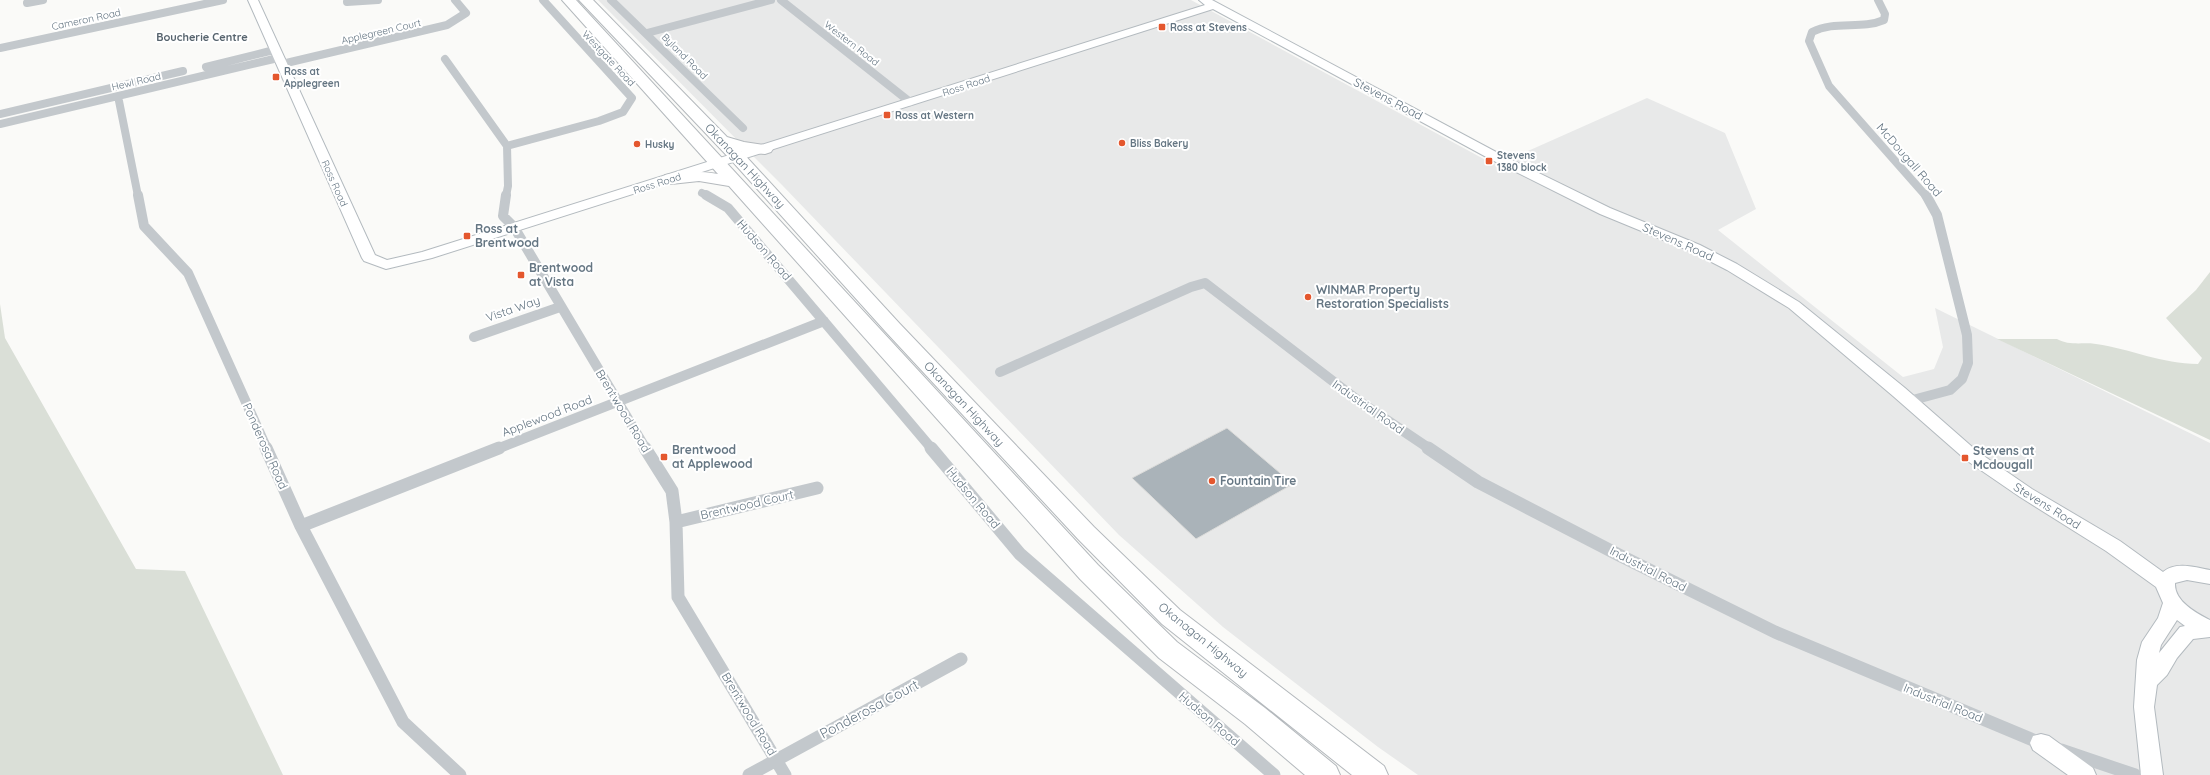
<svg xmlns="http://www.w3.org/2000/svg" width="2210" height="775" viewBox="0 0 2210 775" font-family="Quicksand,sans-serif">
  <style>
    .built { fill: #e8e9e9 }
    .green { fill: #dadfd7 }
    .building { fill: #aab3b9; stroke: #dcdcda }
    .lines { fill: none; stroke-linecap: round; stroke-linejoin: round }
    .secondary-casing { stroke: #b3babf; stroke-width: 2 }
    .highway-casing { stroke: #b4b9bd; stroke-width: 2 }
    .street-far2 { stroke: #c3c8cc; stroke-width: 8 }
    .street-far1 { stroke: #c3c8cc; stroke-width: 10 }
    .street { stroke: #c3c8cc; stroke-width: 13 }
    .secondary { fill: #fff; fill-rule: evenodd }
    .highway { fill: #fff; fill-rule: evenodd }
    .poi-dot { fill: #e4572e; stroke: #fff; stroke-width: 1.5 }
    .labels { text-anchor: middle; stroke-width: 4; stroke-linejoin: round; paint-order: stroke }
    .far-street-label { font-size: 10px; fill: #657683; stroke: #fff }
    .far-poi-label { font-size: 10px; font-weight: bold; fill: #657683; stroke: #fff; text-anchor: start }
    .far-neighbourhood-label { font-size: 11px; font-weight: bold; fill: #57646e; stroke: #fff }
    .street-label { font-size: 12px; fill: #657683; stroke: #fff }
    .poi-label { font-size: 12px; font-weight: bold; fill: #657683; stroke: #fff; text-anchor: start }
    .near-street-label { font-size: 14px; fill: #657683; stroke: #fff }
  </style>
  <rect width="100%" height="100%" fill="#fafaf8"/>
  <path class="built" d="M598,0H1191L1493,164L1512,158L1647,98L1725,133L1756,209L1718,230L1903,377L1934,369L1943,347L1935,308L2210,443V775H1418L1378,747L1223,627L1119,535L782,185Z"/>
  <path class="green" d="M2210,272V440L1997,339H2057C2069,346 2082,342 2096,344C2131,349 2162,364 2198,364L2202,358L2166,318L2196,290Z
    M0,304L5,338L136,569L185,571L283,775H0Z"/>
  <path class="building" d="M1227,428L1293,484L1196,539L1132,478Z"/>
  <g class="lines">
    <defs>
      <path id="secondary" d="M248,0H258L375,255L387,260L422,252L1205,5L1199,0H1212L1498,153L1610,208L1700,245L1737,264L1799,302L1905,388L1978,452L2032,489L2120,541L2163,572C2175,561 2195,567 2210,570V584L2187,580L2175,583C2174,601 2196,613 2210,620V637L2193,639L2177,658L2167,675L2157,685L2154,707L2163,775H2141L2134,707L2137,660L2142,642L2158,618L2163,603L2156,587L2106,551L2020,497L1966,460L1893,396L1789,308L1727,270L1690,251L1600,214L1490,159L1213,9L432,258L386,269L364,261L362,258ZM2177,620L2185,626L2180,627L2159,653L2161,645Z
        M2041,734L2049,736L2093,768L2096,775H2068L2033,750L2030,743L2033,736Z"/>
      <path id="highway" d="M562,0H576L1098,565L1177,642L1265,708L1336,766L1340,775H1305L1245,724L1159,658L1080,579L729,186L699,181L671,184L665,183L663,179L665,175C683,171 700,171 718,174Z
        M579,0H593L727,137L744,142L771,146L773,149L771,152L765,154L741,151L900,324L1094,527L1180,610L1384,766L1388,775H1352L1162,624L1078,539L886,332L732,161Z"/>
    </defs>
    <use href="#secondary" class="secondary-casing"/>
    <use href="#highway" class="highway-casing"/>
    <path class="street-far2" d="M611,0L743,128
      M781,0L910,102
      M1878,0L1885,14L1884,20C1861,30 1835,20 1812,32L1809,41L1829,86L1926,196
      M347,2L378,0
      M27,3L43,0
      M647,33L771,0
      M0,48L223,0
      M445,59L507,146L508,186L506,196
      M282,64L447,25L466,13L455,0
      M206,67L274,50
      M118,96L138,196
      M0,114L183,71
      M0,124L278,58
      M507,146L599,121L623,112L632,98L543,0
      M702,193L708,196"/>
    <path class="street-far1" d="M138,195L144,226L188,273L267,449
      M506,195L503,216L514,227L646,449
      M706,195L728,208L932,449
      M474,337L560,307
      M1000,372L1191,287L1205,283L1360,402L1430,449
      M1909,401L1950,390L1962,379L1968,363L1967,335L1937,215L1926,195
      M497,449L824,321"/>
    <path class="street" d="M266,448L301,526L403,722L460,775
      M645,448L672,491L676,522L678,597L785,775
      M931,448L1020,554L1274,775
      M1428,448L1478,482L1619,555L1775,632L2045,745
      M676,522L817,488
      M301,526L499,448
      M2061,750L2135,775
      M749,775L961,659"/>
    <use href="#secondary" class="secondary"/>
    <use href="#highway" class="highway"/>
  </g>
  <g class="poi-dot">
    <rect x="1158" y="23" width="8" height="8" rx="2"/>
    <rect x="272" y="73" width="8" height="8" rx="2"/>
    <rect x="883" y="111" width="8" height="8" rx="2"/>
    <circle cx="1122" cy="143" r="4"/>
    <circle cx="637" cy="144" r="4"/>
    <rect x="1485" y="157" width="8" height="8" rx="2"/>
    <rect x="463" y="232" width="8" height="8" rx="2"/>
    <rect x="517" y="271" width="8" height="8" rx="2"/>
    <circle cx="1308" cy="297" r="4"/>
    <rect x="660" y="453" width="8" height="8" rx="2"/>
    <rect x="1961" y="454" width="8" height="8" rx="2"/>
    <circle cx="1212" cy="481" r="4"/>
  </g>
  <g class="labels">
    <g class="far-street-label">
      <text transform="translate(86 19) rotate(-12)" y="4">Cameron Road</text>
      <text transform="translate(381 31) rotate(-13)" y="4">Applegreen Court</text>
      <text transform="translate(852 43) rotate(38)" y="4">Western Road</text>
      <text transform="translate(685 56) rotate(45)" y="4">Byland Road</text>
      <text transform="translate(609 58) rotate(47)" y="4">Westgate Road</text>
      <text transform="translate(136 81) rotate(-13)" y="4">Hewl Road</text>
      <text transform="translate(966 85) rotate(-18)" y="4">Ross Road</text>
      <text transform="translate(335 183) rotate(66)" y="4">Ross Road</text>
      <text transform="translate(657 183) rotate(-17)" y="4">Ross Road</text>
    </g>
    <g class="far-poi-label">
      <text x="1170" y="31">Ross at Stevens</text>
      <text x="284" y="75">Ross at<tspan x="284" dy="12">Applegreen</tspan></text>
      <text x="895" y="119">Ross at Western</text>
      <text x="1130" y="147">Bliss Bakery</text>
      <text x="645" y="148">Husky</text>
      <text x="1497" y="159">Stevens<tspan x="1497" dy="12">1380 block</tspan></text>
    </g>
    <g class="far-neighbourhood-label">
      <text x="202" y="41">Boucherie Centre</text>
    </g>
    <g class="street-label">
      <text transform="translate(1388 99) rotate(28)" y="4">Stevens Road</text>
      <text transform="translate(1909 160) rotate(49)" y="4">McDougall Road</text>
      <text transform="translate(745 166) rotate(47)" y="4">Okanagan Highway</text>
      <text transform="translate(1678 242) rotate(24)" y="4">Stevens Road</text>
      <text transform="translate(764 250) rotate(49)" y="4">Hudson Road</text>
      <text transform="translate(513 309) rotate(-19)" y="4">Vista Way</text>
      <text transform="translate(964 404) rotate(47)" y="4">Okanagan Highway</text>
      <text transform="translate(1368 407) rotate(35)" y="4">Industrial Road</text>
      <text transform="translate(623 411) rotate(59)" y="4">Brentwood Road</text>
      <text transform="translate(547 416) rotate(-21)" y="4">Applewood Road</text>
      <text transform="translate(265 446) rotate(66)" y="4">Ponderosa Road</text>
      <text transform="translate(973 498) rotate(50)" y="4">Hudson Road</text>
      <text transform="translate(747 505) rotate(-13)" y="4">Brentwood Court</text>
      <text transform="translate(2047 506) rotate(32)" y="4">Stevens Road</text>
      <text transform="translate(1648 569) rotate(27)" y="4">Industrial Road</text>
      <text transform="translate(1203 640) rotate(39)" y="4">Okanagan Highway</text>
      <text transform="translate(1943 703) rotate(22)" y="4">Industrial Road</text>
      <text transform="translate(749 714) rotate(59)" y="4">Brentwood Road</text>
      <text transform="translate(1209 719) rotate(41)" y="4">Hudson Road</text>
    </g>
    <g class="poi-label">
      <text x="475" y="233">Ross at<tspan x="475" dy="14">Brentwood</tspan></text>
      <text x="529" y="272">Brentwood<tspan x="529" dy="14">at Vista</tspan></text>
      <text x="1316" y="294">WINMAR Property<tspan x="1316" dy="14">Restoration Specialists</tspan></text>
      <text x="672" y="454">Brentwood<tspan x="672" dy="14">at Applewood</tspan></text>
      <text x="1973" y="455">Stevens at<tspan x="1973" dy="14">Mcdougall</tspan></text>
      <text x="1220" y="485">Fountain Tire</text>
    </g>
    <g class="near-street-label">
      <text transform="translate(869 709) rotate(-28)" y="5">Ponderosa Court</text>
    </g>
  </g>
</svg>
